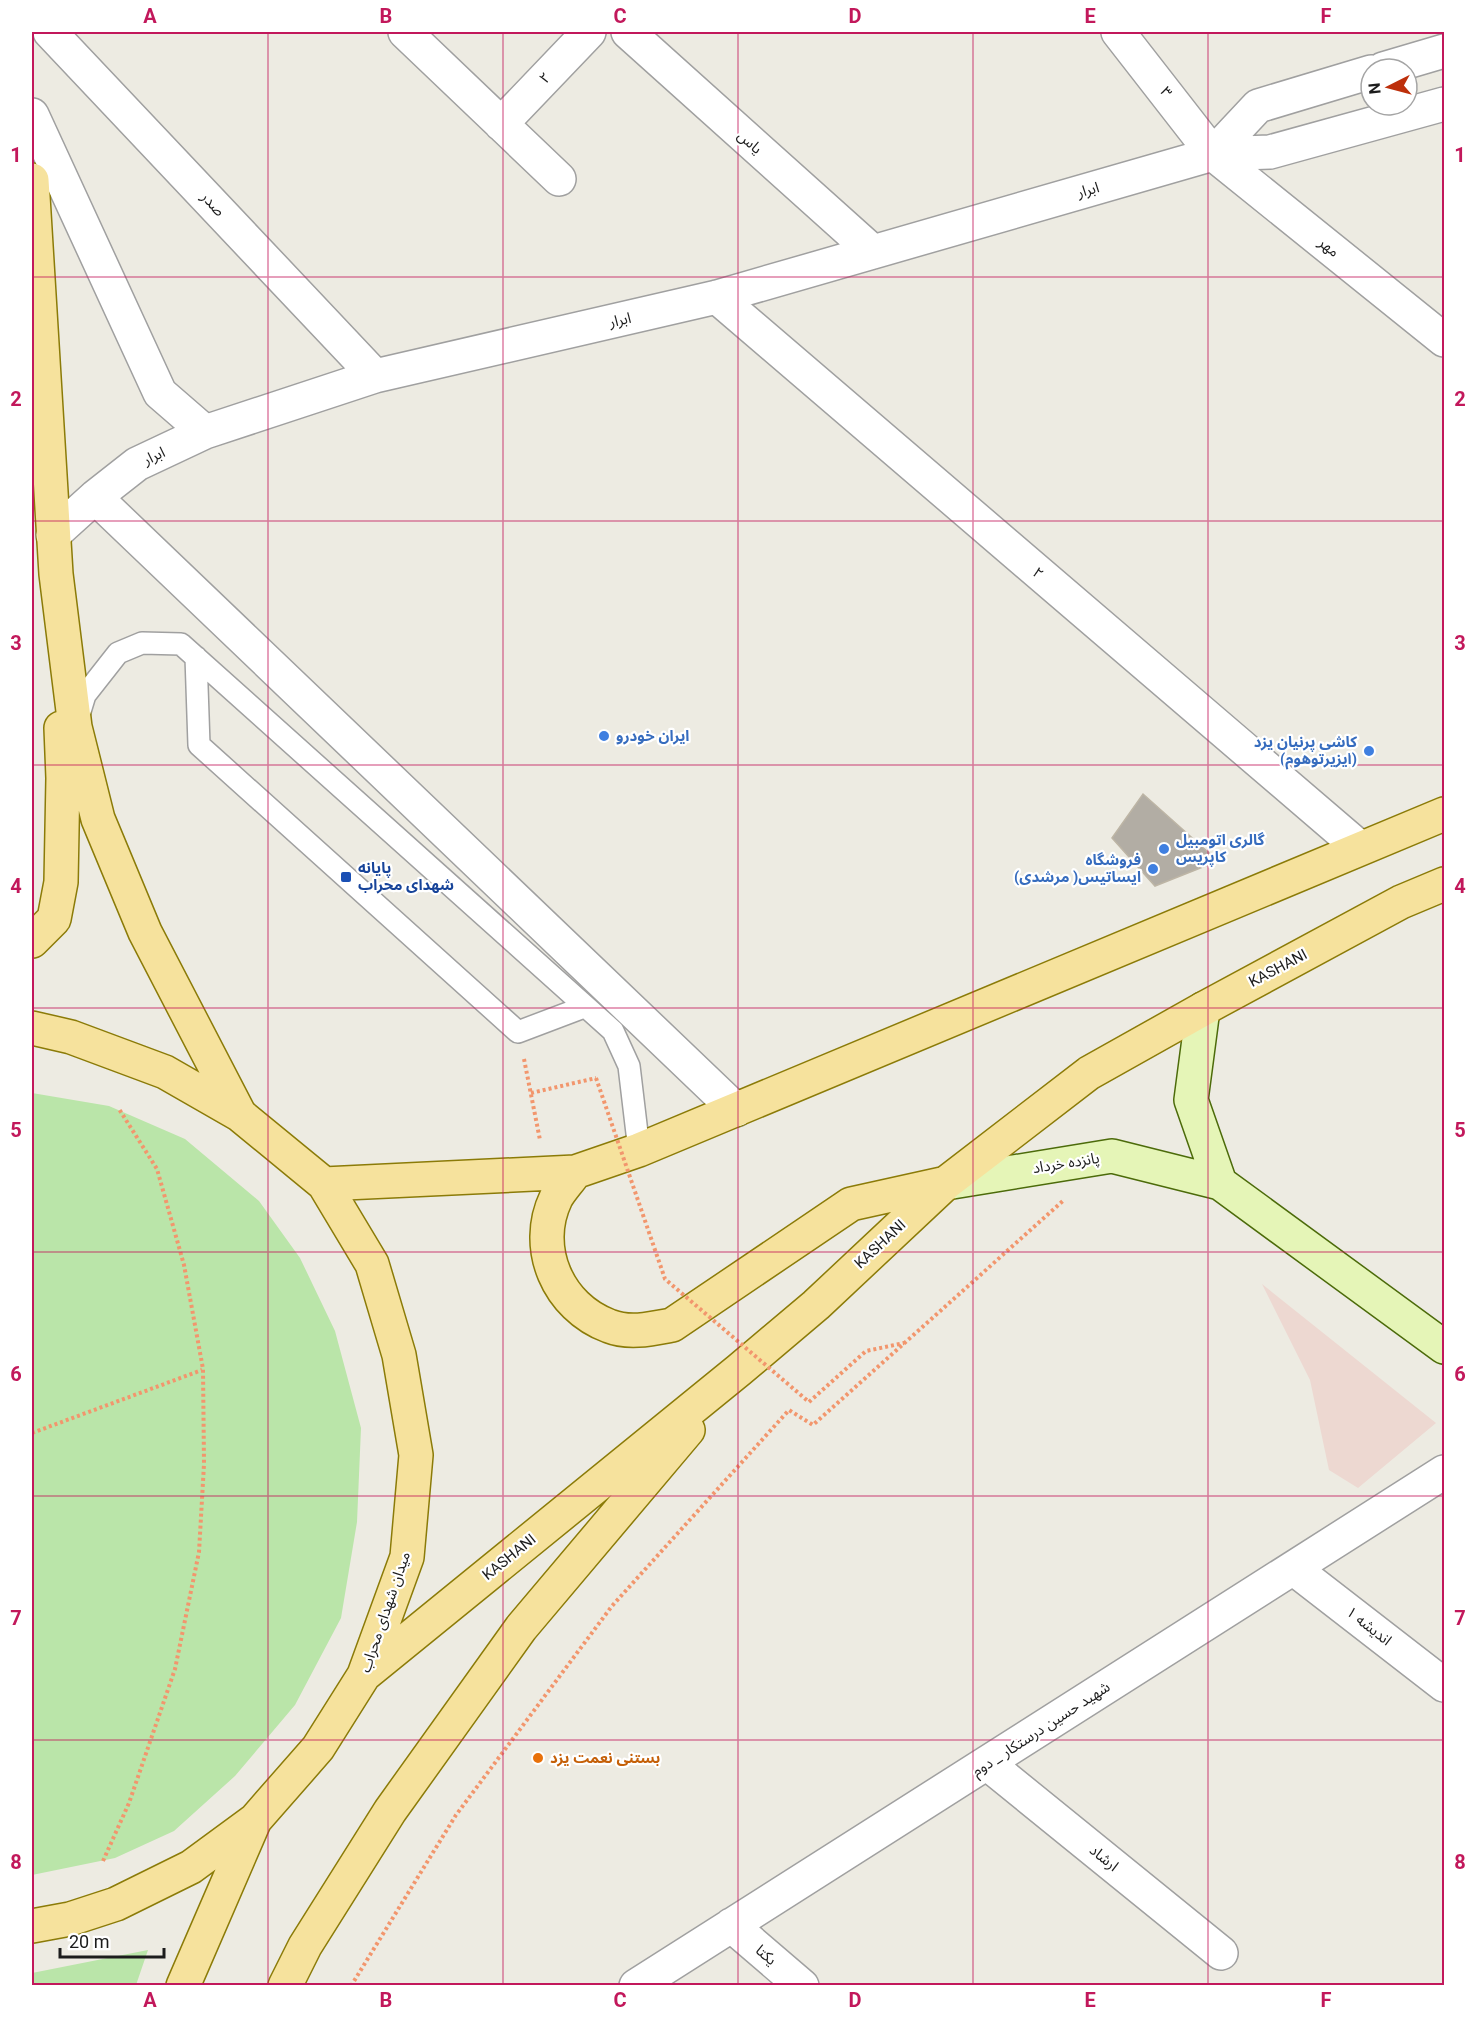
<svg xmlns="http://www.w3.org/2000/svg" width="1476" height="2017" viewBox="0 0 1476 2017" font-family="Roboto,'Noto Sans Arabic',sans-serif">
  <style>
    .commercial { fill: #edd8d1 }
    .grass { fill: #bae5a9 }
    .building { fill: #b2ada4; stroke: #bdb5a5; stroke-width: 1.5 }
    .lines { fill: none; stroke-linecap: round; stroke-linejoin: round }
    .lane-casing { stroke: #a0a0a0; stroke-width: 24 }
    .street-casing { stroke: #a0a0a0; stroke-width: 36 }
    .secondary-casing { stroke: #4c6b0a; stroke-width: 36 }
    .primary-casing { stroke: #8b7b08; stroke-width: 36 }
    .path { stroke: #f2966d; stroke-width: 4; stroke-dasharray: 3 3; stroke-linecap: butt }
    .lane { stroke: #fff; stroke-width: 21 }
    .street { stroke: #fff; stroke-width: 33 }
    .secondary { stroke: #e5f5b7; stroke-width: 33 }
    .primary { stroke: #f6e29d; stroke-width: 33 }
    .path-bridge { stroke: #f2966d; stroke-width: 4; stroke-dasharray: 3 3; stroke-linecap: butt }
    .grid { fill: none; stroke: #c2185b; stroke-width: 1.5; stroke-opacity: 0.55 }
    .shop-dot { fill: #3f7fe0; stroke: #fff; stroke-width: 2 }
    .transit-dot { fill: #1a4fb4; stroke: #fff; stroke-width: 2 }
    .food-dot { fill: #e8710a; stroke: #fff; stroke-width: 2 }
    .labels { text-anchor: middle; stroke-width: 4.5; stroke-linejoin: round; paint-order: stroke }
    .street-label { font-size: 15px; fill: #1c1c1c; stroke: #fff }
    .shop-label { font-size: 15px; font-weight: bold; fill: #366cbe; stroke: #fff; text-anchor: start }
    .transit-label { font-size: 15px; font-weight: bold; fill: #164399; stroke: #fff; text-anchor: start }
    .food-label { font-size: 15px; font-weight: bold; fill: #c56008; stroke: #fff; text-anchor: start }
    .neatline { fill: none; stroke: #c2185b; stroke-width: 2 }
    .grid-label { font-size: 20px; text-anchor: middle; font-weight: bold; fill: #c2185b }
  </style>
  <rect width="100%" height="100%" fill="#edebe2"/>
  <path class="commercial" d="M1262,1284L1436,1423L1358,1488L1329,1470L1310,1380Z"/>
  <path class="grass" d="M32,1093L109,1106L185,1139L259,1201L300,1258L335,1331L361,1428L357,1522L341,1618L295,1705L235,1776L174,1831L115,1858L32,1875Z
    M148,1950L136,1985H32V1973Z"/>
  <path class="building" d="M1143,794L1218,861L1155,886L1112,838Z"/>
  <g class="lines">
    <defs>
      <path id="lane" d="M196,657L199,745L518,1032L584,1007
        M78,718L85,695L118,653L142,643L181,644L613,1031L629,1066L639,1150"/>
      <path id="street" d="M50,32L375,376
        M405,32L559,179
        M628,32L873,252
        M1118,32L1213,154L1444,340
        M1383,69L1444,51
        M32,115L160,393L205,432
        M501,124L589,32
        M1213,154L1258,106L1371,72
        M717,297L1360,848
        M95,497L736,1110
        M53,535L95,497L137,464L205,432L375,376L717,297L1213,154L1270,152L1444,104
        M1293,1568L1444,1685
        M988,1764L1221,1953
        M731,1925L802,1986
        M636,1986L1444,1472"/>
      <path id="secondary" d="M1203,1009L1191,1100L1220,1183
        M946,1183L1112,1156L1220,1183L1444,1347"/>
      <path id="primary" d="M32,180L56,574L75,727L98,819L145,932L240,1115
        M32,941L54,919L61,882L63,778L61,728
        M32,1028L71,1037L165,1072L240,1115L324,1184L372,1264L399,1355L416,1455L407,1557L364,1675L318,1748L255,1820L191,1867L116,1904L70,1919L32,1926
        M575,1172C569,1181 561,1189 556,1198C532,1248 558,1307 609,1326C629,1334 651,1329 672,1325L851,1204L946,1183
        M324,1184L575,1172L639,1150L1444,814
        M364,1675L739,1370L816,1305L946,1183L1089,1073L1203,1009L1401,902L1444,884
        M183,1986L254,1822
        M285,1986L305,1946L390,1811L521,1628L688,1430"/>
    </defs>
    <use href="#lane" class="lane-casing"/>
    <use href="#street" class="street-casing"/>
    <use href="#secondary" class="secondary-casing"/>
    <use href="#primary" class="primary-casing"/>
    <path class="path" d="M524,1059L540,1140
      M531,1093L596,1078
      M809,1402L866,1351L904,1343
      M32,1433L202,1370
      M103,1861L129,1803L175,1669L199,1552L204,1464L203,1369L184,1265L157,1169L119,1109
      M351,1986L456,1815L612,1606L789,1410L813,1425L1064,1200"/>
    <use href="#lane" class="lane"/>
    <use href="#street" class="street"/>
    <use href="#secondary" class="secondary"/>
    <use href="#primary" class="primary"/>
    <path class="path-bridge" d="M596,1078L665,1279L809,1402"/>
  </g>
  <path class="grid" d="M268,32V1986M503,32V1986M738,32V1986M973,32V1986M1208,32V1986M32,277H1444M32,521H1444M32,765H1444M32,1008H1444M32,1252H1444M32,1496H1444M32,1740H1444"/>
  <g class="shop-dot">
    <circle cx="604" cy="736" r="6"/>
    <circle cx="1369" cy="751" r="6"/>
    <circle cx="1164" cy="849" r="6"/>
    <circle cx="1153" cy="869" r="6"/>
  </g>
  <rect class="transit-dot" x="340" y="871" width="12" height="12" rx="3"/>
  <circle class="food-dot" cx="538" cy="1758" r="6"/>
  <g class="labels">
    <g class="street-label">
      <text transform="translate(545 78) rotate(-46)" y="5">۲</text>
      <text transform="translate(1166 92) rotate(52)" y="5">۳</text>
      <text transform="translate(750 142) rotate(42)" y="5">یاس</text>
      <text transform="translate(1088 190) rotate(-16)" y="5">ابرار</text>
      <text transform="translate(213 204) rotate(47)" y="5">صدر</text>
      <text transform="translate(1329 247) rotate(39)" y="5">مهر</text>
      <text transform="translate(620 320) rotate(-13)" y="5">ابرار</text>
      <text transform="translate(154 456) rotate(-25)" y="5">ابرار</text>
      <text transform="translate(1038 573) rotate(41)" y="5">۲</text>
      <text transform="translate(1278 968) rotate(-28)" y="5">KASHANI</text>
      <text transform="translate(1066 1163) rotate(-9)" y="5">پانزده خرداد</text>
      <text transform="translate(880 1244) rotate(-43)" y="5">KASHANI</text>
      <text transform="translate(509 1557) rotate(-39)" y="5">KASHANI</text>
      <text transform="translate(385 1612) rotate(-71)" y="5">میدان شهدای محراب</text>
      <text transform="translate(1369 1626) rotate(38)" y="5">اندیشه ۱</text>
      <text transform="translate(1041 1729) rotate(-33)" y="5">شهید حسین درستکار _ دوم</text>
      <text transform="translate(1104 1858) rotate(39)" y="5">ارشاد</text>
      <text transform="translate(766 1955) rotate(41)" y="5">یکتا</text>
    </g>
    <g class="shop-label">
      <text x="616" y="741">ایران خودرو</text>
      <text x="1357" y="747" text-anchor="end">کاشی پرنیان یزد<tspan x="1357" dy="17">(ایزیرتوهوم)</tspan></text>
      <text x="1176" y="845">گالری اتومبیل<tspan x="1176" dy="17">کاپریس</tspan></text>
      <text x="1141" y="865" text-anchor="end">فروشگاه<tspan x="1141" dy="17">ایساتیس( مرشدی)</tspan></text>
    </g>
    <g class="transit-label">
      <text x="358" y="873">پایانه<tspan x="358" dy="17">شهدای محراب</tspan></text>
    </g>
    <g class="food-label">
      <text x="550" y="1763">بستنی نعمت یزد</text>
    </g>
  </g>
  <rect width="1476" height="2017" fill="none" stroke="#ffffff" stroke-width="66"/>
  <g transform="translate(1389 87) rotate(264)"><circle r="28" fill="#ffffff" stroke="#a4a4a4" stroke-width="1.5"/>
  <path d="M0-4.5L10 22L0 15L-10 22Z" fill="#bd2f0b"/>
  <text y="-9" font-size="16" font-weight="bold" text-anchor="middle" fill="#1c1c1c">N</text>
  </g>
  <path d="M60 1948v9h104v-9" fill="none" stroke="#1c1c1c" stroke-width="3"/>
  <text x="69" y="1948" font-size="18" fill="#1c1c1c" stroke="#ffffff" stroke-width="4.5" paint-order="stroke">20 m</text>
  <rect x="33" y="33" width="1410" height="1951" class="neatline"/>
  <g class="grid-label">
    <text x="150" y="23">A</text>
    <text x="386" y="23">B</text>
    <text x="620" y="23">C</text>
    <text x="855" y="23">D</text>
    <text x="1090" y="23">E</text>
    <text x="1326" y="23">F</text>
    <text x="16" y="162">1</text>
    <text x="1460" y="162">1</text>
    <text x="16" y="406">2</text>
    <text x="1460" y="406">2</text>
    <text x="16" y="650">3</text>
    <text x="1460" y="650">3</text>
    <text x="16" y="893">4</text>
    <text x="1460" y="893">4</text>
    <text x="16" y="1137">5</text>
    <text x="1460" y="1137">5</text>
    <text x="16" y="1381">6</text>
    <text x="1460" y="1381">6</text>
    <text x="16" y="1625">7</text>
    <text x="1460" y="1625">7</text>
    <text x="16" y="1869">8</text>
    <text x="1460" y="1869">8</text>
    <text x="150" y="2007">A</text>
    <text x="386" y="2007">B</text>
    <text x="620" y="2007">C</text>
    <text x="855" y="2007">D</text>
    <text x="1090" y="2007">E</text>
    <text x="1326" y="2007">F</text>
  </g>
</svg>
